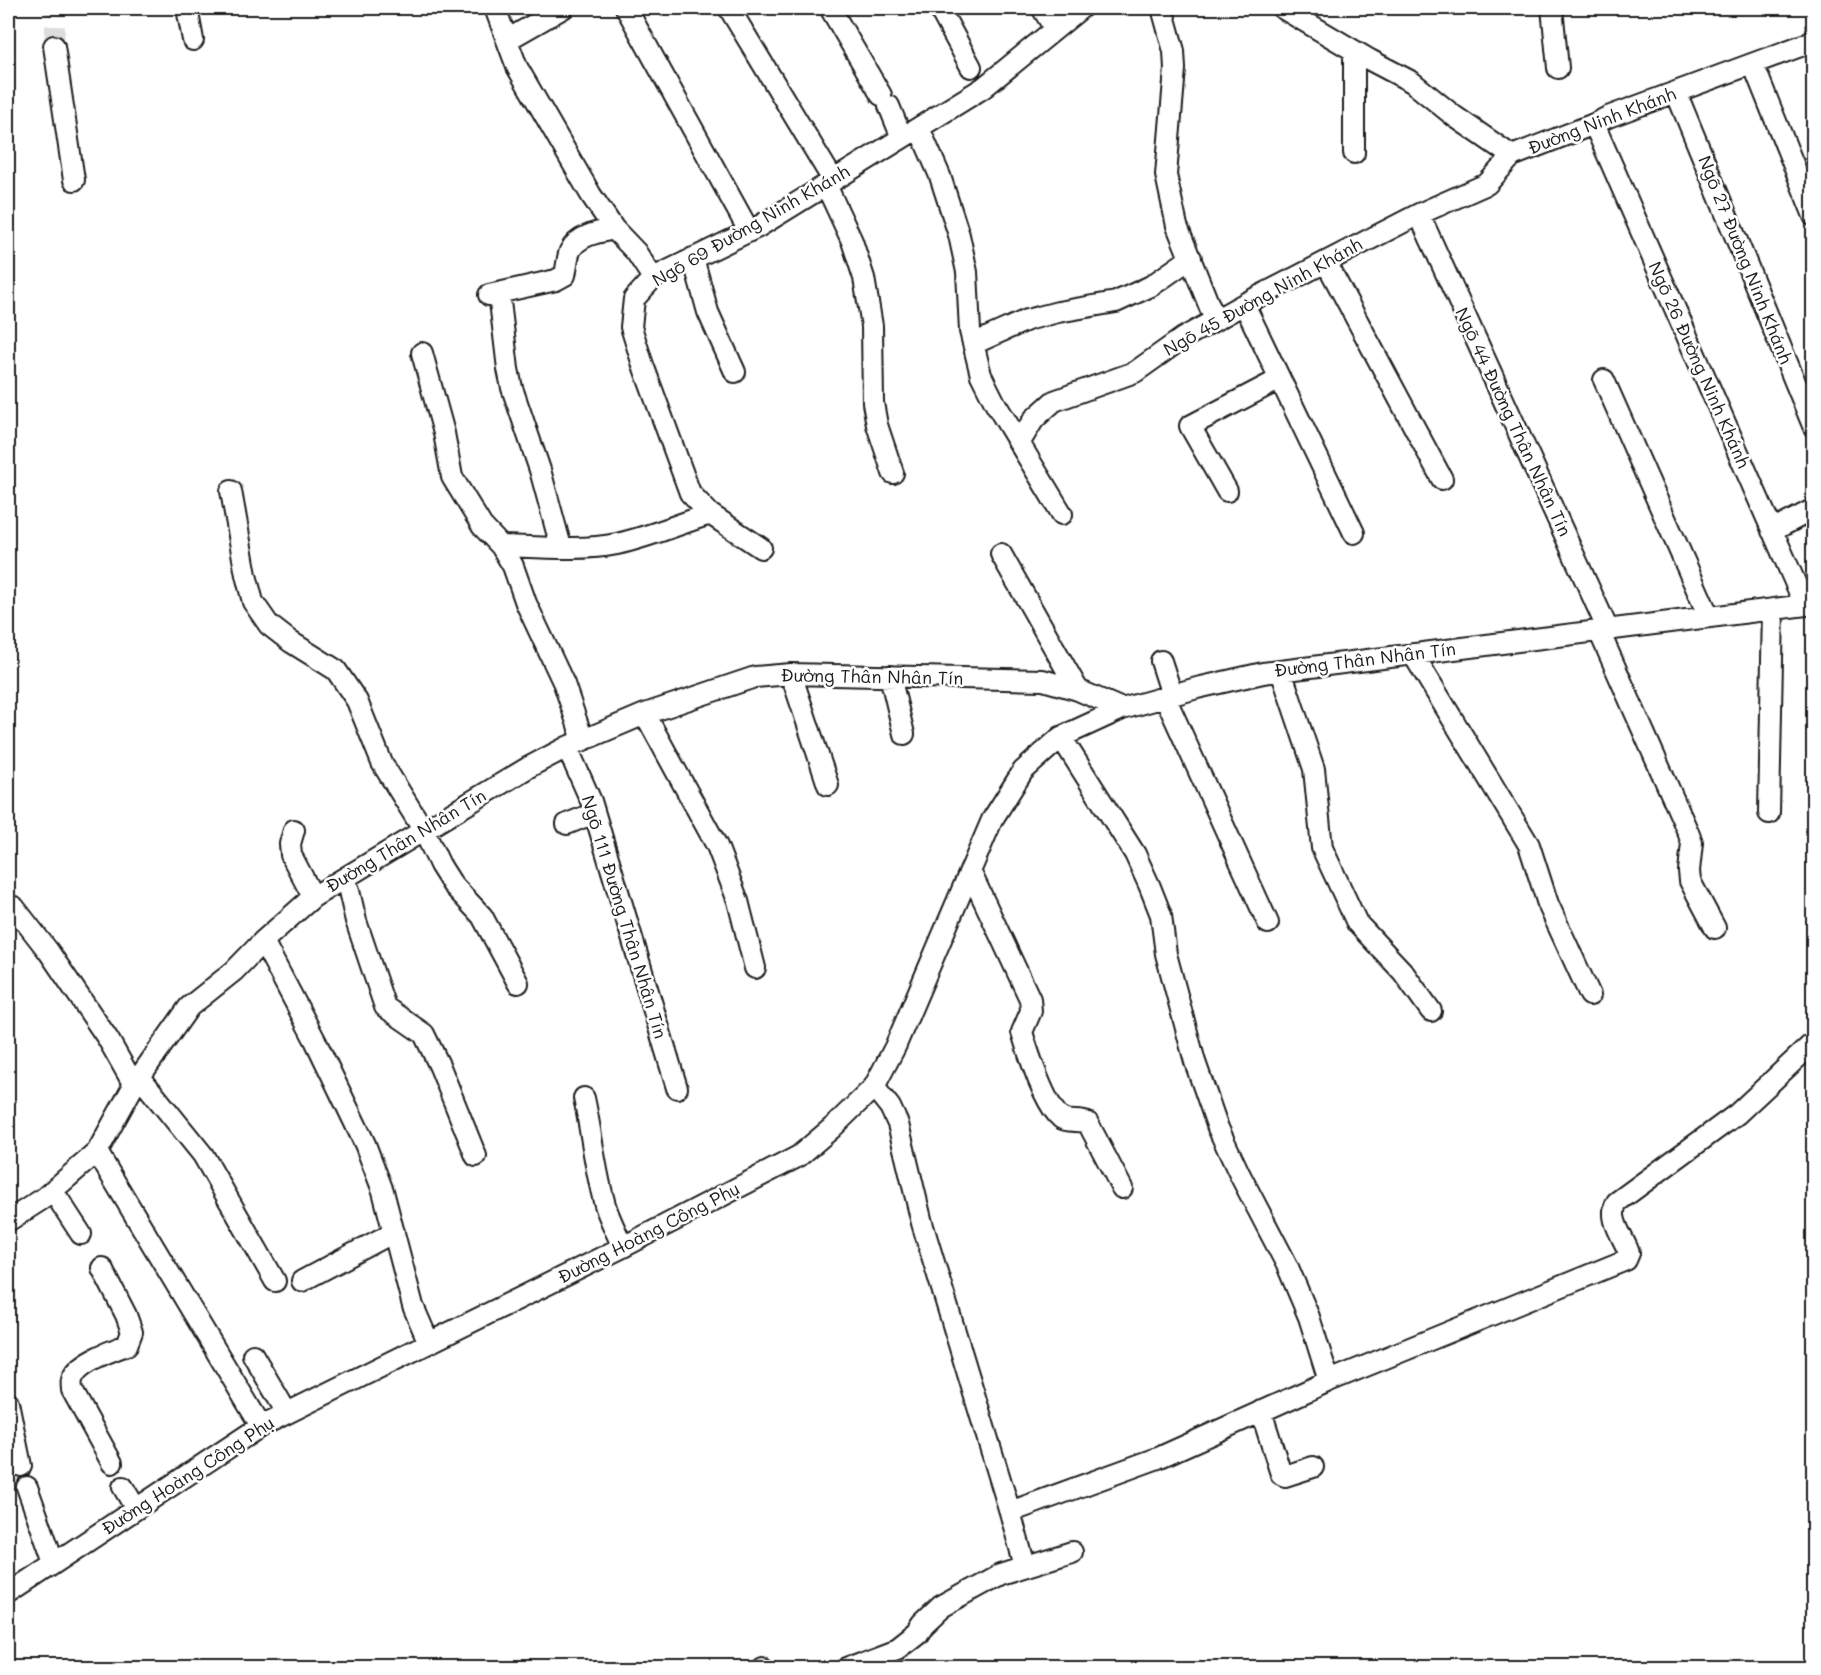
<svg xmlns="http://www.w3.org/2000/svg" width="1821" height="1675" viewBox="0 0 1821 1675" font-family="Mali,sans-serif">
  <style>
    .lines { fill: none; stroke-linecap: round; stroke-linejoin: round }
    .minor-tunnel { stroke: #ddd; stroke-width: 20; stroke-dasharray: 20 10; stroke-linecap: butt }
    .minor-casing { stroke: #1c1c1c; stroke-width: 24 }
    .minor { stroke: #fff; stroke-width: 20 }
    .labels { text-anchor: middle; stroke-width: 5; stroke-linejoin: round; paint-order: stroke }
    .street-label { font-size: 18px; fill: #1c1c1c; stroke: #fff }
  </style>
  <rect width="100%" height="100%" fill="#fff"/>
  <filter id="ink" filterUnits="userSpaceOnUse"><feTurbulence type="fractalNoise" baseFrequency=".0167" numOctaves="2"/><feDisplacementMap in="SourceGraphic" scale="12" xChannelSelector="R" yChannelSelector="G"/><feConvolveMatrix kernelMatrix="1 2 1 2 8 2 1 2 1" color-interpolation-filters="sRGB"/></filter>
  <g filter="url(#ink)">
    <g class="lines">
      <path class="minor-tunnel" d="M54,46L56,8"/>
      <defs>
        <path id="minor" d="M187,8L193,40
          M495,8L517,67L591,195L614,229L636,252L653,278
          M626,8L749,231
          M729,8L833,180
          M830,8L881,95
          M939,8L971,67
          M1042,8L1055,29
          M1162,8L1174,51L1175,69L1166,175L1177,226L1215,320
          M1282,8L1370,60L1412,82L1454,116L1512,156L1594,124L1608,117L1814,41
          M1552,8L1558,68
          M507,40L563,8
          M54,46L74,180
          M1753,64L1814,216
          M1676,92L1814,428
          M889,106L902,138
          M1594,124L1805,605
          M919,128L940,176L959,235L967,272L970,331L981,375L995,403L1062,514
          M1354,153V51
          M826,185L852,241L864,278L872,326L873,403L877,425L893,473
          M1419,214L1608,630
          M693,258L708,312L735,372
          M1326,262L1442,479
          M499,293L508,369L512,388L540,470L561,547
          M489,295L556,280L565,275C567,267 567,258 570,251C578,235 599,232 614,229
          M1244,304L1354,533
          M973,344L1027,320L1058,312L1116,302L1151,286L1191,258
          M422,353L444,433L452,477L482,526L501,546L513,566L526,603L564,684L583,740
          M1604,380L1709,617
          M1020,442L1034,419L1054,401L1135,372L1183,338L1244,304L1419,214L1487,184L1512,156
          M231,491L246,575L253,602L269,625L291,642L336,670L357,701L382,763L424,831L440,865L452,884L482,916L518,983
          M1227,491L1190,426L1280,379
          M1772,531L1814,509
          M501,546C536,547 584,551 617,544C649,537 679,524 710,514
          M761,548L710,514L690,493L643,365L631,327L634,299L653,278L758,227L983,88L1081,8
          M1001,554L1078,690
          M1599,631L1688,832L1692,843L1689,871L1690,881L1715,928
          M1413,654L1529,845L1548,904L1590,995
          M1161,661L1172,695
          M1281,671L1314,769L1322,848L1357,923L1403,972L1431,1011
          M791,674L828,785
          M890,676L904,734
          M1165,697L1268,923
          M645,714L717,846L738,901L755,968
          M1061,737L1135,854L1150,887L1161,915L1166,954L1195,1062L1218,1128L1240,1175L1287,1265L1309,1317L1329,1381
          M567,747L591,801L677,1088
          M1769,813L1773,609
          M567,824L594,813
          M294,830L290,844L291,855L313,897
          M970,871L1030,999L1031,1011L1022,1032C1028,1052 1045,1105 1061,1118C1068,1123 1080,1119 1088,1123L1122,1188
          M346,878L356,921L385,1007L424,1034L440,1067L476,1156
          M14,907L49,952L108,1039L134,1085
          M263,941L315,1040L365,1144L383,1191L413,1306L429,1343
          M140,1077L203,1155L275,1281
          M874,1087L890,1107L898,1124L922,1223L1010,1512L1025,1566
          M584,1098C592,1134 595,1173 606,1208C611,1222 617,1234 623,1247
          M97,1152L261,1426
          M53,1191L81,1234
          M8,1221L44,1198L97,1152L134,1085L189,1007L234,971L263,941L313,897L529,767L567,747L645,714L755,677L791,674L1043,680L1078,690L1122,709L1197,688L1263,673L1814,604
          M102,1268L126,1315L132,1332L127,1345C113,1350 76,1363 72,1380C71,1383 72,1387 72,1390L112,1463
          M302,1281L394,1232
          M253,1355L287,1413
          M8,1402L21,1466
          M1261,1411L1281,1474L1285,1476L1313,1467
          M27,1487L54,1563
          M123,1487L136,1509
          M1010,1512L1158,1458L1329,1381L1626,1260L1629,1253L1627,1248C1621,1234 1608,1217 1617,1202L1737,1114L1814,1042
          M8,1594L261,1426L623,1247L799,1156L832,1128L874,1087L895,1047L992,820L1023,771L1061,737L1122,709
          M765,1667V1668
          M845,1668L898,1648L917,1633L923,1624L941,1607L1001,1574L1072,1552"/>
      </defs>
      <use href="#minor" class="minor-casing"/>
      <use href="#minor" class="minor"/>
    </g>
  </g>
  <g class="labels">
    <g class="street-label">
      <text transform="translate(1602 121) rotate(-21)" y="6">Đường Ninh Khánh</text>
      <text transform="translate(751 226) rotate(-30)" y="6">Ngõ 69 Đường Ninh Khánh</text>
      <text transform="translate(1745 260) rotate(68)" y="6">Ngõ 27 Đường Ninh Khánh</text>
      <text transform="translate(1263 297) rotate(-29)" y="6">Ngõ 45 Đường Ninh Khánh</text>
      <text transform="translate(1699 365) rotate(66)" y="6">Ngõ 26 Đường Ninh Khánh</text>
      <text transform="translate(1513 422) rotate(65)" y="6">Ngõ 44 Đường Thân Nhân Tín</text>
      <text transform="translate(1365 660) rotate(-7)" y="6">Đường Thân Nhân Tín</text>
      <text transform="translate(872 677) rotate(1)" y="6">Đường Thân Nhân Tín</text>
      <text transform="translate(406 841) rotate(-31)" y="6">Đường Thân Nhân Tín</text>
      <text transform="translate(624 917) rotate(73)" y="6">Ngõ 111 Đường Thân Nhân Tín</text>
      <text transform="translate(649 1233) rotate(-27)" y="6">Đường Hoàng Công Phụ</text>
      <text transform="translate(188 1476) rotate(-33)" y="6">Đường Hoàng Công Phụ</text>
    </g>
  </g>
  <rect width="1821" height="1675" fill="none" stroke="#fff" stroke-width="30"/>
  <rect x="15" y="15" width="1791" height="1645" fill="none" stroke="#1c1c1c" stroke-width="2" filter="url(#ink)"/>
</svg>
